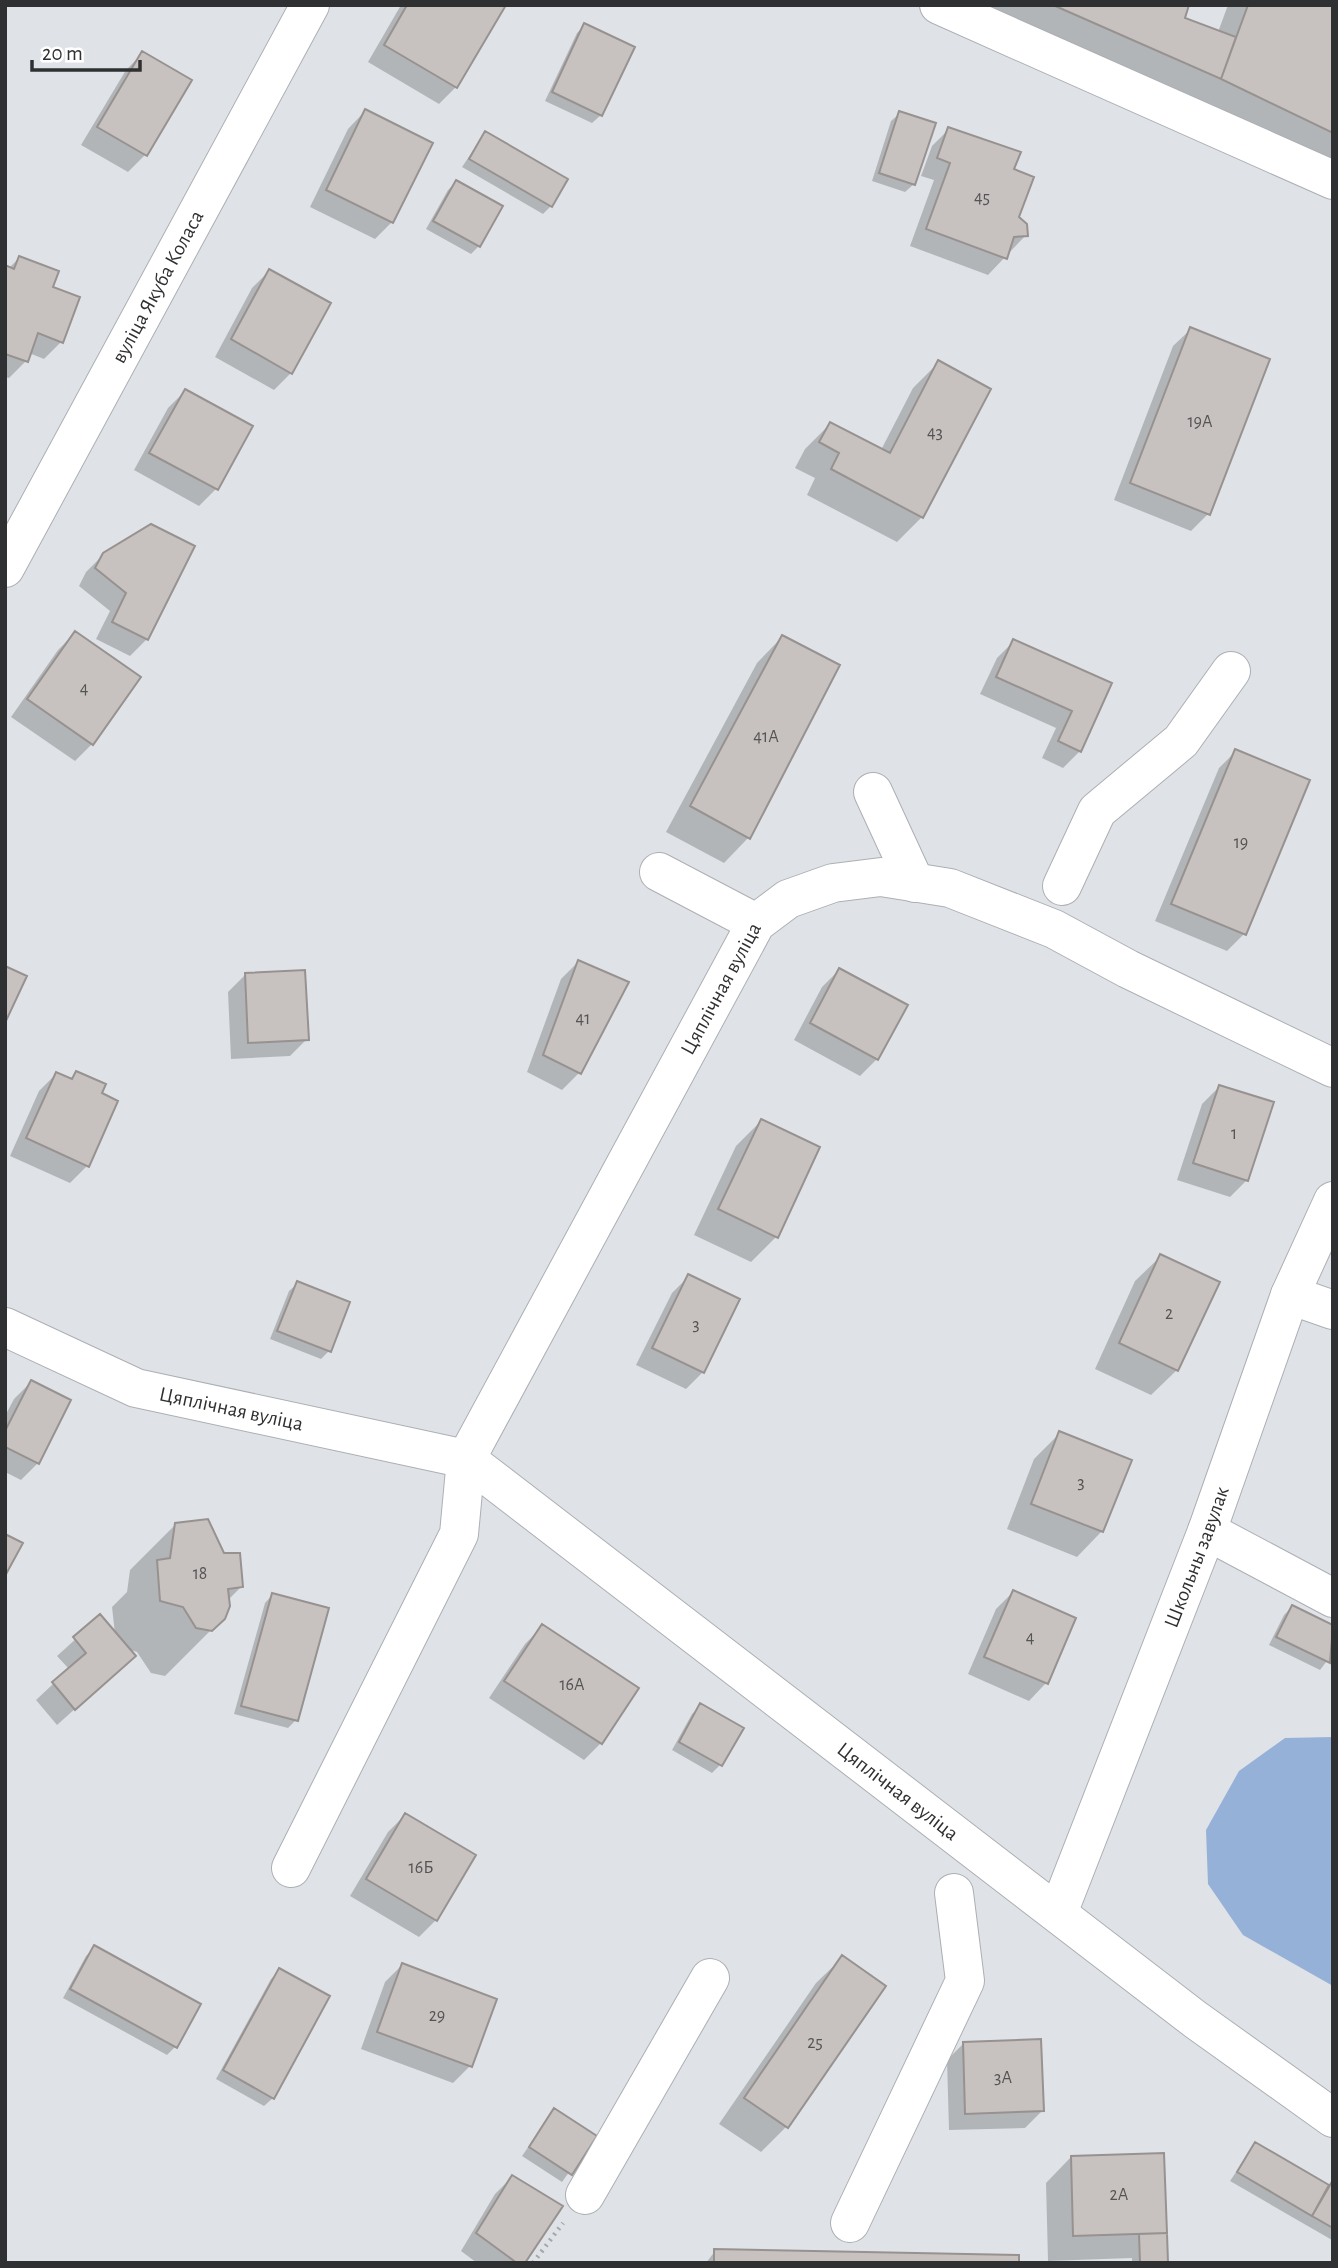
<svg xmlns="http://www.w3.org/2000/svg" width="1338" height="2268" viewBox="0 0 1338 2268" font-family="'Alegreya Sans',sans-serif">
  <style>
    .green { fill: #96b1d7 }
    .shadow { fill: #0003 }
    .building { fill: #c7c2bf; stroke: #979290; stroke-width: 2 }
    .lines { fill: none; stroke-linecap: round; stroke-linejoin: round }
    .minor-casing { stroke: #acafb3; stroke-width: 40 }
    .path { stroke: #a5a8ab; stroke-width: 4.5; stroke-dasharray: 2 5; stroke-linecap: butt }
    .minor { stroke: #fff; stroke-width: 38 }
    .labels { text-anchor: middle; stroke-width: 5; stroke-linejoin: round; paint-order: stroke }
    .number-label { font-size: 18px; fill: #555455 }
    .street-label { font-size: 21px; fill: #2f3032; stroke: #fff }
  </style>
  <rect width="100%" height="100%" fill="#dfe3e7"/>
  <path class="green" d="M1333,1737V1986L1243,1935L1208,1884L1206,1830L1239,1771L1285,1738Z"/>
  <path class="shadow" d="M401,5H504L456,87L439,104L368,62Z
    M991,5H1187L1183,19L1218,32L1228,5H1333V181L982,21Z
    M585,25L601,115L592,123L545,101L577,33Z
    M143,53L189,80L145,155L128,172L81,145L126,70Z
    M365,111L392,222L375,239L310,207L348,129Z
    M900,113L914,184L905,192L872,181L891,121Z
    M949,129L1012,170L1017,218L1026,235L988,275L910,246L934,180L921,176L932,146Z
    M485,133L551,206L543,214L462,167Z
    M456,182L479,246L471,254L426,229L448,190Z
    M19,258L51,288L61,342L44,359L29,353L26,361L9,378L5,377V267L9,268Z
    M269,271L291,373L274,390L215,357L252,288Z
    M1191,329L1208,514L1191,531L1114,500L1173,346Z
    M939,362L922,517L897,542L807,495L815,478L795,468L805,449L830,424L881,450L913,388Z
    M185,391L251,427L216,489L199,506L134,470L168,408Z
    M193,547L147,639L130,656L96,639L110,611L79,586L86,572L104,554Z
    M75,633L138,677L92,744L75,761L11,717L58,650Z
    M782,637L749,837L724,863L666,832L757,663Z
    M1014,641L1110,684L1080,751L1063,768L1042,758L1056,728L980,694L997,658Z
    M1236,751L1244,934L1227,951L1155,921L1219,768Z
    M578,962L579,1073L562,1090L527,1072L561,979Z
    M839,970L877,1059L860,1076L794,1040L822,987Z
    M245,975L307,1039L290,1056L231,1059L228,992Z
    M77,1073L100,1094L87,1166L70,1183L10,1156L39,1091L56,1074L70,1080Z
    M1219,1087L1247,1180L1230,1197L1177,1180L1202,1104Z
    M761,1121L776,1237L751,1262L694,1235L736,1146Z
    M1161,1256L1177,1370L1151,1395L1095,1369L1135,1281Z
    M689,1276L703,1372L686,1389L636,1365L672,1293Z
    M298,1283L329,1351L321,1359L270,1339L289,1291Z
    M31,1382L38,1463L21,1480L5,1472V1416L14,1399Z
    M1060,1433L1102,1531L1077,1557L1007,1529L1034,1459Z
    M176,1524L242,1586L228,1600L223,1618L165,1676L151,1673L137,1652L128,1649L134,1656L57,1725L36,1700L69,1669L57,1656L100,1617L115,1634L112,1607L127,1592L130,1570Z
    M1013,1592L1074,1618L1046,1683L1029,1701L968,1674L996,1609Z
    M273,1594L296,1720L288,1728L234,1714L265,1603Z
    M1292,1607L1333,1627V1653L1320,1670L1269,1645L1284,1615Z
    M542,1627L601,1743L584,1760L489,1698L525,1644Z
    M700,1706L720,1765L712,1773L672,1750L692,1714Z
    M405,1815L436,1920L419,1937L350,1896L388,1832Z
    M95,1947L175,2047L167,2055L63,1998L86,1956Z
    M842,1958L883,1986L786,2127L761,2152L719,2124L816,1983Z
    M402,1965L470,2066L453,2083L361,2049L385,1982Z
    M280,1970L273,2098L264,2106L216,2079L271,1979Z
    M964,2043L1042,2111L1025,2128L949,2130L947,2060Z
    M554,2110L595,2136L562,2182L522,2156Z
    M1255,2144L1327,2186L1333,2181L1332,2240L1230,2181Z
    M1163,2155L1166,2263H1132V2258L1048,2261L1046,2183L1071,2157Z
    M512,2177L523,2263H477L461,2251L495,2194Z
    M715,2251L1017,2263H706Z"/>
  <path class="building" d="M407,5H506L457,88L384,45Z
    M1053,5H1189L1185,18L1236,37L1221,79Z
    M1248,5H1333V133L1221,79Z
    M584,23L635,47L602,116L552,92Z
    M142,51L192,80L147,156L97,127Z
    M365,109L433,143L393,223L326,190Z
    M899,111L936,123L915,185L879,173Z
    M948,127L1021,152L1014,169L1034,177L1019,217L1027,224L1028,236L1014,237L1007,259L926,229L950,163L937,158Z
    M485,131L568,179L552,207L469,159Z
    M456,180L503,206L480,247L433,221Z
    M19,256L59,271L53,287L80,297L63,343L38,333L28,362L5,354V265L14,269Z
    M269,269L331,303L292,374L231,339Z
    M1190,327L1270,359L1210,515L1130,483Z
    M938,360L991,389L923,518L831,469L839,453L819,442L830,422L890,453Z
    M185,389L253,426L218,490L149,453Z
    M151,524L195,546L148,640L112,622L126,593L95,568L103,553Z
    M75,631L141,677L93,745L27,699Z
    M782,635L840,665L750,839L690,806Z
    M1013,639L1112,683L1081,752L1058,741L1072,711L996,677Z
    M1235,749L1310,780L1246,935L1171,904Z
    M578,960L629,982L581,1074L543,1055Z
    M5,966L27,976L5,1023Z
    M839,968L908,1005L878,1060L810,1023Z
    M305,970L309,1040L248,1043L245,973Z
    M76,1071L106,1084L102,1093L118,1101L89,1167L26,1138L56,1072L72,1079Z
    M1219,1085L1274,1102L1248,1181L1193,1163Z
    M761,1119L820,1147L778,1238L718,1209Z
    M1160,1254L1220,1282L1178,1371L1119,1343Z
    M688,1274L740,1299L704,1373L652,1348Z
    M297,1281L350,1302L331,1352L277,1331Z
    M31,1380L71,1400L39,1464L5,1447V1431Z
    M1059,1431L1132,1460L1103,1532L1031,1504Z
    M208,1519L224,1553H240L243,1587L228,1589L230,1606L225,1619L212,1631L196,1628L183,1607L160,1601L157,1560L170,1558L175,1523Z
    M5,1534L23,1543L5,1576Z
    M1013,1590L1076,1618L1048,1684L984,1657Z
    M272,1593L329,1608L298,1721L241,1706Z
    M1292,1605L1333,1625L1330,1663L1276,1637Z
    M100,1614L136,1656L75,1710L52,1682L86,1653L73,1637Z
    M542,1624L639,1688L602,1744L504,1681Z
    M700,1703L744,1728L722,1766L679,1742Z
    M405,1813L476,1855L437,1921L366,1879Z
    M94,1945L201,2004L177,2048L70,1989Z
    M842,1955L886,1986L788,2128L744,2098Z
    M402,1963L497,1999L472,2067L377,2032Z
    M279,1968L330,1996L274,2099L223,2070Z
    M1041,2039L1044,2111L965,2114L963,2042Z
    M554,2108L597,2136L572,2175L529,2147Z
    M1255,2142L1329,2185L1312,2216L1237,2172Z
    M1164,2153L1167,2233L1073,2236L1071,2156Z
    M512,2175L563,2206L525,2263H517L476,2233Z
    M1333,2180V2228L1312,2216Z
    M1167,2233L1168,2263H1140L1139,2234Z
    M714,2249L1019,2255V2263H714Z"/>
  <g class="lines">
    <defs>
      <g id="minor">
        <path d="M939,5L1333,180"/>
        <path id="s1" d="M5,568L310,5"/>
        <path d="M873,792L915,883"/>
        <path d="M659,872L756,923"/>
        <path d="M1062,886L1097,811L1181,741L1231,671"/>
        <path d="M1290,1295L1333,1310"/>
        <path id="s2" d="M5,1327L136,1388L466,1459L756,923L788,899L833,883L881,877L950,888L1054,929L1128,969L1333,1068"/>
        <path d="M1207,1531L1333,1598"/>
        <path id="s3" d="M291,1868L459,1534L466,1459L1196,2020L1333,2118"/>
        <path id="s4" d="M1058,1913L1207,1531L1290,1295L1333,1201"/>
        <path d="M585,2195L710,1978"/>
        <path d="M850,2223L965,1981L954,1893"/>
      </g>
    </defs>
    <use href="#minor" class="minor-casing"/>
    <path class="path" d="M533,2263L563,2223"/>
    <use href="#minor" class="minor"/>
  </g>
  <g class="labels">
    <g class="number-label">
      <text x="982" y="203">45</text>
      <text x="1200" y="427">19А</text>
      <text x="935" y="438">43</text>
      <text x="84" y="694">4</text>
      <text x="766" y="742">41А</text>
      <text x="1241" y="848">19</text>
      <text x="583" y="1024">41</text>
      <text x="1234" y="1139">1</text>
      <text x="1169" y="1319">2</text>
      <text x="696" y="1330">3</text>
      <text x="1081" y="1488">3</text>
      <text x="200" y="1579">18</text>
      <text x="1030" y="1643">4</text>
      <text x="572" y="1690">16А</text>
      <text x="421" y="1873">16Б</text>
      <text x="437" y="2021">29</text>
      <text x="815" y="2048">25</text>
      <text x="1003" y="2083">3А</text>
      <text x="1119" y="2200">2А</text>
    </g>
    <g class="street-label">
      <text dy="7" stroke="none"><textPath href="#s1" startOffset="320">вуліца Якуба Коласа</textPath></text>
      <text dy="7" stroke="none"><textPath href="#s2" startOffset="1017">Цяплічная вуліца</textPath></text>
      <text dy="7" stroke="none"><textPath href="#s2" startOffset="242">Цяплічная вуліца</textPath></text>
      <text dy="7" stroke="none"><textPath href="#s4" startOffset="382">Школьны завулак</textPath></text>
      <text dy="7" stroke="none"><textPath href="#s3" startOffset="994">Цяплічная вуліца</textPath></text>
    </g>
  </g>
  <rect width="1338" height="2268" fill="none" stroke="#2f3032" stroke-width="14"/>
  <path d="M32 60v10h108v-10" fill="none" stroke="#2f3032" stroke-width="3.5"/>
  <text x="42" y="60" font-size="21" fill="#2f3032" stroke="#ffffff" stroke-width="5" paint-order="stroke">20 m</text>
</svg>
